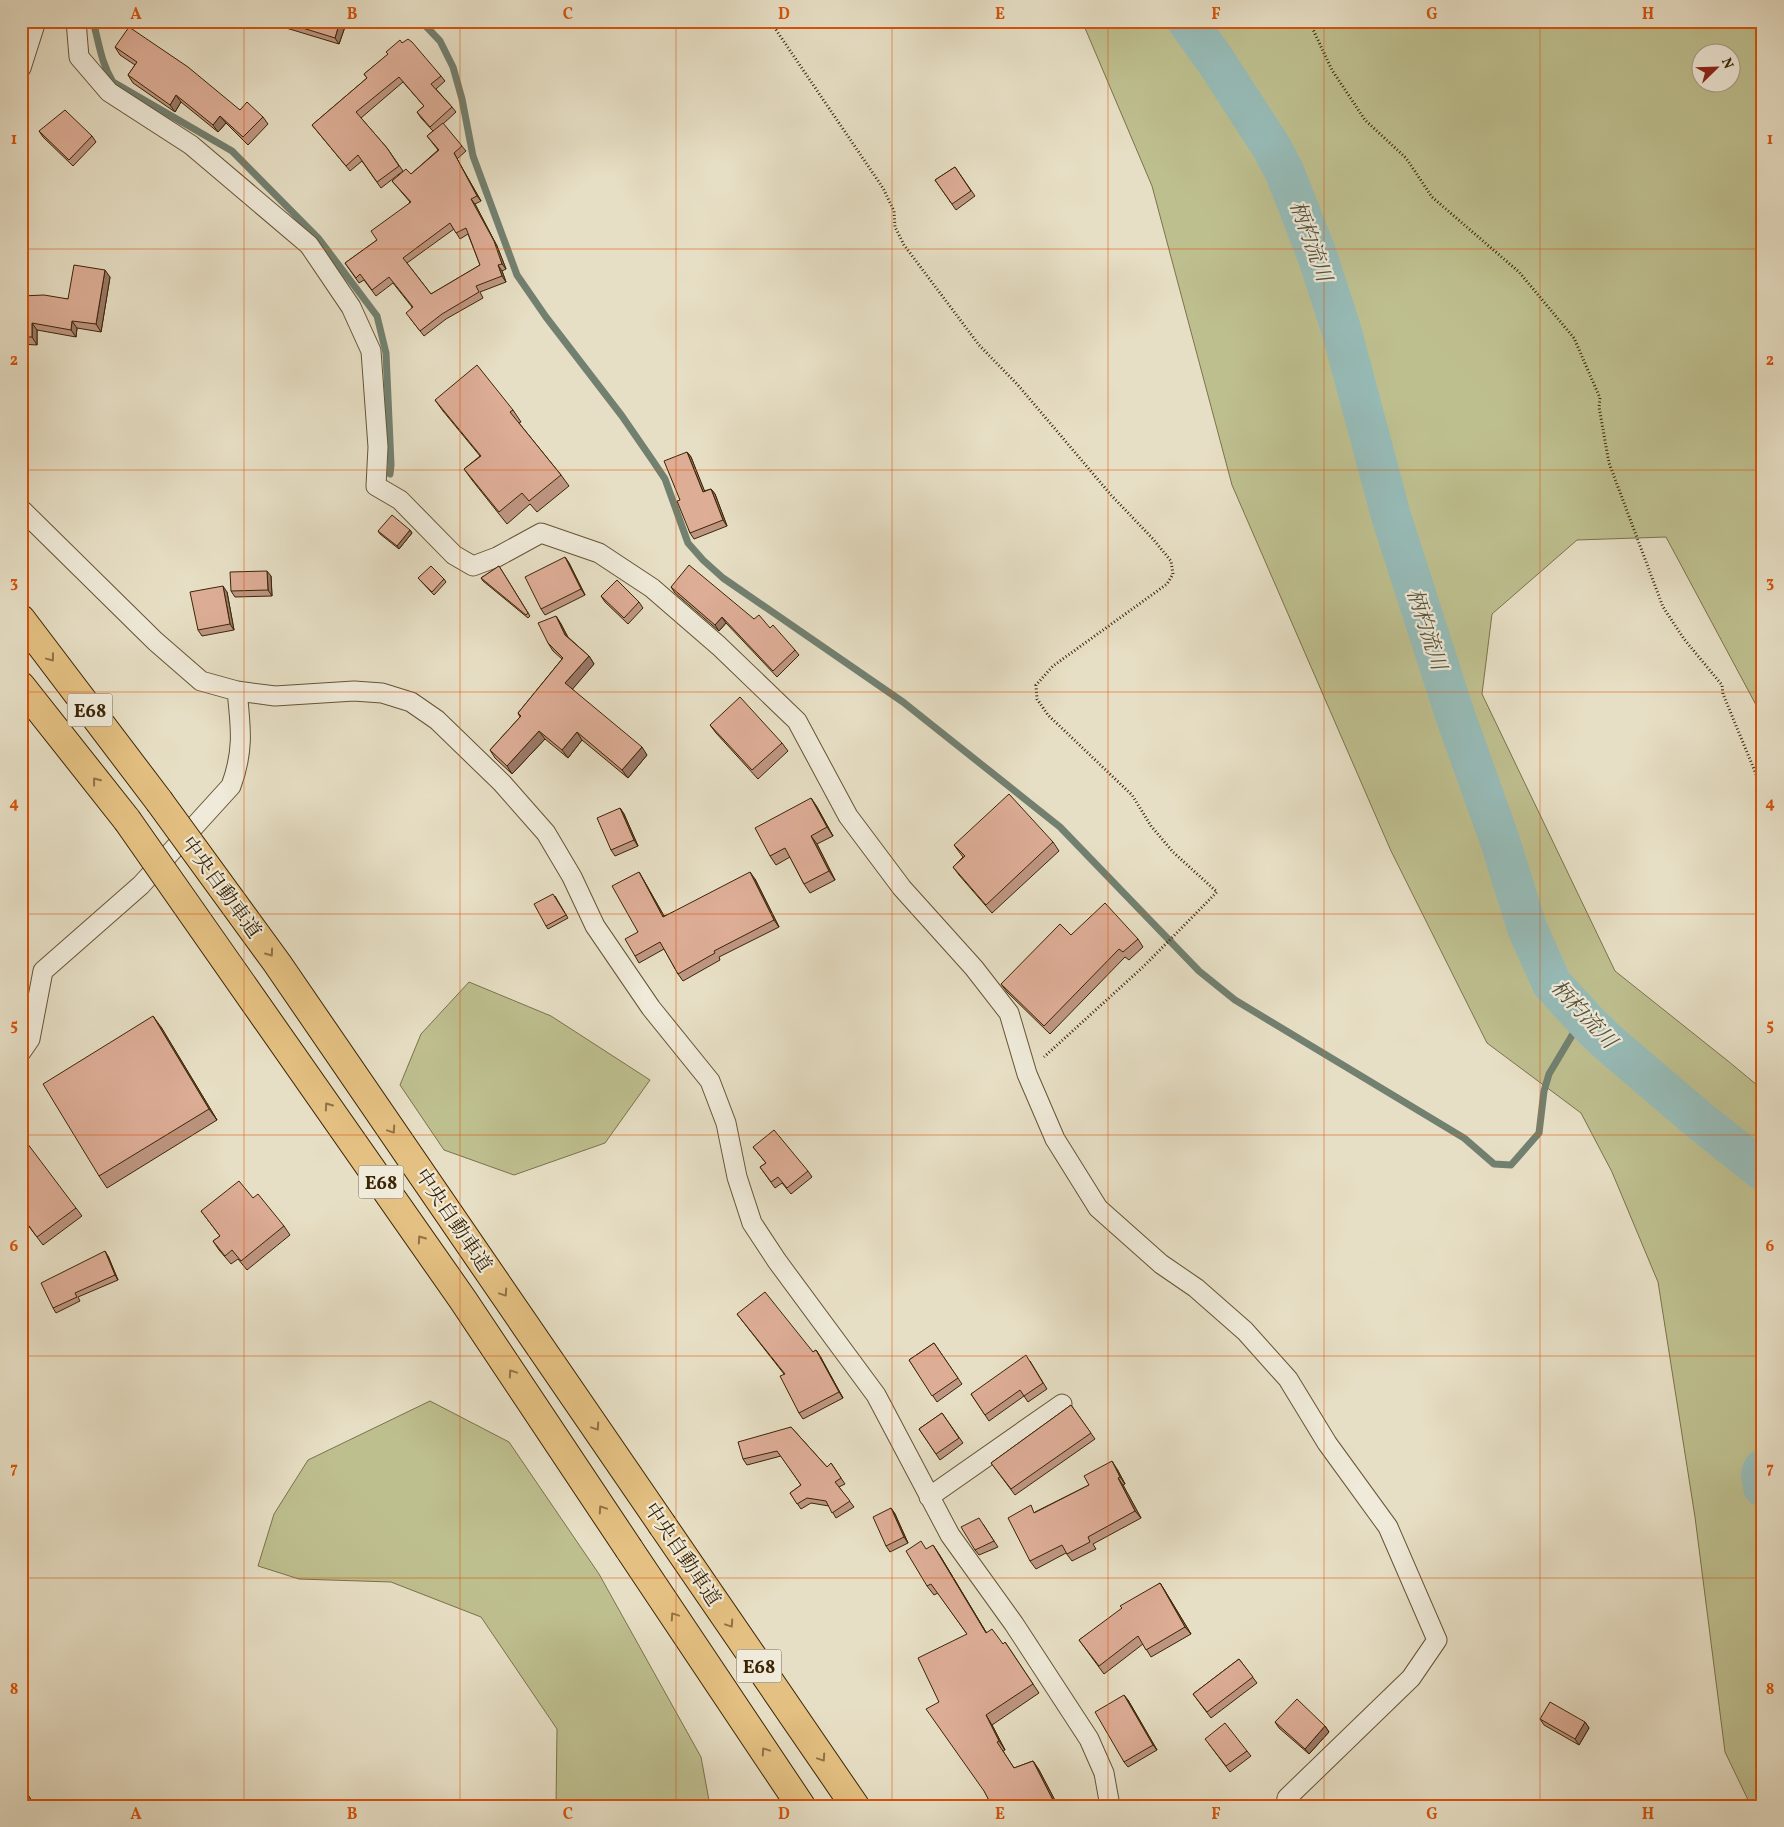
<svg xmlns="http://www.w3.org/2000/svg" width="1784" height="1827" viewBox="0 0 1784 1827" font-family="Vollkorn,'Noto Serif JP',serif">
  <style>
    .green { fill: #bebf8f; stroke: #7c724a; fill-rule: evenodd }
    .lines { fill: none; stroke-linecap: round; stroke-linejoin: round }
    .stream { stroke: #728070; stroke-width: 7 }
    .river { stroke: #97bcb8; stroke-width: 40 }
    .street-casing { stroke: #665435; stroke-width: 21 }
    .highway-casing { stroke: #3b2505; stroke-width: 30 }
    .path { stroke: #3b2505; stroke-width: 3; stroke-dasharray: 1 2.5; stroke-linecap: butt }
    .street { stroke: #efead9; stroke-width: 19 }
    .highway { stroke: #e4c082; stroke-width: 28 }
    .highway-bridge-casing { stroke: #3b2505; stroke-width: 30; stroke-linecap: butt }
    .highway-bridge { stroke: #e4c082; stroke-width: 28 }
    .wall { fill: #be9581; stroke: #3b2505; fill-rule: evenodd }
    .shaded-wall { fill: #9b7969; stroke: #3b2505 }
    .building { fill: #ddad96; stroke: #3b2505; fill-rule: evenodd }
    .oneway { stroke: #907244 }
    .grid { fill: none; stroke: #d7540b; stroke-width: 1; stroke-opacity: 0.55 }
    .labels { text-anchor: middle; stroke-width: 4.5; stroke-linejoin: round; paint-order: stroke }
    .shield { fill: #efead9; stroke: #716045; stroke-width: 1 }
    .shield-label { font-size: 19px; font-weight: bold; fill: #3b2505 }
    .street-label { font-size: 20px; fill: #3b2505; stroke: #efead9 }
    .water-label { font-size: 21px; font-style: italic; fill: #57523b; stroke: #efead9 }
    .neatline { fill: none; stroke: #d7540b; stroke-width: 2 }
    .grid-label { font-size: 16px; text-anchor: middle; font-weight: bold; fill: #d7540b }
  </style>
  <rect width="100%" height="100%" fill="#e7dfc5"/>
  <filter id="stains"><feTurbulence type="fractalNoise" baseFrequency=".004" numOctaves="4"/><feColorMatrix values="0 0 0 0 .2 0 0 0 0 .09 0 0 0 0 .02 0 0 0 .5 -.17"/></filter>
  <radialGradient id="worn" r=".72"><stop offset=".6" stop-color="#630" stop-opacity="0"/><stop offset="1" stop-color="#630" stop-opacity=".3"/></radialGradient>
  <path class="green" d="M1082,21H1763V718L1666,537L1577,540L1492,614L1482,694L1615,971L1728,1061L1763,1090V1806H1751L1725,1752L1695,1517L1658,1282L1612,1172L1581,1113L1487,1043L1391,851L1232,485L1152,186ZM1702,52H1732V82H1702Z
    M469,982L551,1016L650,1080L605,1143L514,1175L444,1150L400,1085L421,1034Z
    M430,1401L509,1442L599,1574L701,1757L710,1806H556L557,1729L481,1617L391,1582L299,1579L258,1566L274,1514L308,1460Z"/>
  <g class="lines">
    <path class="stream" d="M93,21C99,43 101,63 113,82L232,151L319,239L377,316L386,353L391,465L390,474
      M421,21L440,41L453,67L462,99L473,156L517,275L546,317L622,416L653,461L665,479L688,543L703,560L723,578L903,702L1060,827L1199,971L1235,1000L1464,1138L1494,1164L1511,1165L1539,1133L1544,1091L1549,1074L1583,1017"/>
    <path class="river" d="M1187,21L1215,60L1272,148L1285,173L1317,255L1341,329L1391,516L1454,712L1500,841L1527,928L1552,984L1591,1026L1611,1045L1699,1120L1763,1171
      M1763,1469L1761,1474L1763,1487"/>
    <defs>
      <path id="street" d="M76,21L79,57L109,92L191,145L309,245L351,307L371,351L378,447L376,486L400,500L454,555L473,566L497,557L541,533L599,553L652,588L719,646L797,721L848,816L902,888L974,968L1009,1013L1027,1074L1055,1139L1098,1208L1161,1264L1196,1288L1245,1331L1288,1379L1327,1443L1388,1527L1437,1640L1411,1678L1287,1798L1286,1806
        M21,68L36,21
        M21,509L155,641L201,681L237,691L275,696L354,691L382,693L411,702L437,720L502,783L546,833L572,877L595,926L651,1008L710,1081L726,1123L737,1177L752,1223L777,1261L876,1395L950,1535L1014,1624L1089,1739L1104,1773L1110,1806
        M21,1052L30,1039L43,971L141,885L231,786C244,751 241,728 237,691
        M929,1497L1062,1404"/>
      <path id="highway" d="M21,619L159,801
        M21,686L127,820
        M663,1526L855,1806
        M629,1549L801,1806"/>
    </defs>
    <use href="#street" class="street-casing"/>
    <use href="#highway" class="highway-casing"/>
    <path class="path" d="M770,21L883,188L894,211L895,227L904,245L979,345L1017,384L1111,495L1153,539L1171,561L1173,574L1167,584L1053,666L1036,685L1037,699L1048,715L1132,795L1151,826L1173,852L1217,892L1144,966L1044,1057
      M1309,21L1332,70L1365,120L1406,158L1432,197L1519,272L1574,338L1600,398L1599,407L1609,463L1663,607L1684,639L1722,685L1723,694L1763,791"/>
    <use href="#street" class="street"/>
    <use href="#highway" class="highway"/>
    <defs>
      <path id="highway-bridge" d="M159,801L277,963L663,1526
        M127,820L463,1300L629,1549"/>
    </defs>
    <use href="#highway-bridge" class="highway-bridge-casing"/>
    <use href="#highway-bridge" class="highway-bridge"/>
  </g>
  <path class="wall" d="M121,21H134L126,27Z
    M254,21H263L262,24Z
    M263,21H347L339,44Z
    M402,43L441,76L445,81L436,89L452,107L456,112L443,124L466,151L457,159L481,201L475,204L497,246L506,269L502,271L506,282L480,292L483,298L446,319L424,336L410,318L412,307L393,283L376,296L364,280L359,283L345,263L377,240L410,202L392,181L411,174L438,150L427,136L433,131L421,118L417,112L424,106L403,82L361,118L387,148L403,171L381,188L362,161L350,171L312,125L367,78L364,74ZM454,229L460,239L468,234L480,265L431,294L407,263Z
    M115,47L240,110L263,117L268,124L248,145L226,123L218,132L181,102L175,112L133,83L128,75L135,65L120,55Z
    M39,131L92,136L96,142L73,166L43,137Z
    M955,167L975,196L956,210L935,180Z
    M110,277L101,332L77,328L76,337L37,330V345L21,344V296L68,299Z
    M435,400L513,410L521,422L519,423L561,475L569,486L537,512L530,504L507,524L472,480L464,469L480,456L443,411Z
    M687,452L691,457L704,491L711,489L715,494L727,526L694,539L690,533L680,500Z
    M410,530L412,533L399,549L380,534L378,531Z
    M565,557L569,563L585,595L545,615L541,609Z
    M499,566L530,616L528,618L483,581L481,578Z
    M271,576L272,596L235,597L231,591Z
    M418,578L444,579L446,582L434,595Z
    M671,587L754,619L770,628L795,650L799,655L777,677L726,623L719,631L675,593Z
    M227,592L234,630L202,636L198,630Z
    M601,596L639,602L643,608L628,624L605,602Z
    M556,616L561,624L568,637L589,656L594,664L572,689L647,755L628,778L582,740L568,758L545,739L512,774L495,758L490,750L520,717L518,713L562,659L553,651L548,643Z
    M710,725L782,743L788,751L758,779L716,733Z
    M811,798L817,807L833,836L817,844L835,880L810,893L804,884L790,857L776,865L770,856Z
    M620,808L624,814L638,846L615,856L611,850Z
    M1053,842L1059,851L992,913L959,875L953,867L963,857L954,845Z
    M639,872L643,879L664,916L755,879L779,927L719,957L720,960L683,981L678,974L664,949L639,963L635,956L638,932Z
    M555,896L568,918L548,929L546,926Z
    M1071,935L1138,939L1143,947L1129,960L1125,957L1050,1034L1007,992L1001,984Z
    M161,1027L217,1120L107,1188L99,1176Z
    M753,1147L808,1171L812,1177L791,1194L782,1183L775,1188L760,1167L766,1163Z
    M253,1198L284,1226L290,1235L247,1270L238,1259L231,1264L219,1250L213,1241L220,1236L201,1211Z
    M76,1208L82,1216L43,1245L21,1216Z
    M108,1256L118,1280L78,1297L80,1301L56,1313L53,1308Z
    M737,1314L813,1352L816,1350L820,1356L843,1398L803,1419L799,1413L784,1374Z
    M934,1343L962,1384L937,1402L909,1360Z
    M1030,1361L1047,1389L1028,1402L1024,1396L989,1421L971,1394Z
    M1071,1405L1095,1439L1015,1495L991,1463Z
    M942,1413L963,1443L940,1460L919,1429Z
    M791,1427L827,1467L831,1463L845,1484L839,1487L854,1507L836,1518L829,1506L811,1503L801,1509L790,1493L801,1485L781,1456L747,1465L743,1459Z
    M1117,1469L1125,1484L1123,1485L1141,1518L1093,1544L1096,1549L1072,1561L1066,1553L1036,1569L1030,1561L1035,1512L1089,1485Z
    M891,1508L895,1514L908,1543L890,1552L886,1546Z
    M983,1524L998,1547L979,1555L975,1550Z
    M926,1549L939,1554L986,1632L1003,1644L1005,1642L1039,1693L992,1725L1005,1750L1003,1751L1014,1768L1033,1761L1039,1770L1058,1806H992L939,1702L967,1634L938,1593L934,1595L927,1586Z
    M1160,1583L1165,1591L1191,1634L1151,1657L1143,1644L1104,1674L1079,1640Z
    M1239,1659L1257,1683L1211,1718L1193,1694Z
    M1128,1700L1157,1750L1128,1767L1124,1762Z
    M1540,1719L1585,1722L1589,1728L1579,1745L1544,1725Z
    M1275,1722L1325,1726L1329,1732L1309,1754L1279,1728Z
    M1209,1744L1247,1751L1251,1756L1230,1772Z"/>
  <path class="shaded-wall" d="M340,21H347L339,44L335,38Z
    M176,95L181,102L175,112L170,105Z
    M220,116L226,123L218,132L213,125Z
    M454,153L457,159L481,201L477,196Z
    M471,199L475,204L497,246L506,269L502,264Z
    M498,265L502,271L506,282L502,276Z
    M105,270L110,277L101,332L96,324Z
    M72,321L77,328L76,337L71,330Z
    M32,323L37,330V345L32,337Z
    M687,452L691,457L707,497L703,492Z
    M711,489L715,494L727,526L723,520Z
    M410,530L412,533L399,549L397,546Z
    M565,557L569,563L585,595L581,589Z
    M267,571L271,576L272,596L268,590Z
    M223,586L227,592L234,630L230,624Z
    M556,616L561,624L570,642L565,635Z
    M722,617L726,623L719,631L715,625Z
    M589,656L594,664L571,691L565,683Z
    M539,731L545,739L512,774L507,766Z
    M577,732L582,740L568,758L562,750Z
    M642,747L647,755L628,778L622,770Z
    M811,798L817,807L833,836L827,827Z
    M620,808L624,814L638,846L634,840Z
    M811,836L817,844L835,880L829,871Z
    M639,872L643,879L668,923L663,917Z
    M750,872L755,879L779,927L774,920Z
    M153,1016L161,1027L217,1120L209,1109Z
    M105,1251L108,1256L118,1280L115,1275Z
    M816,1350L820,1356L843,1398L839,1392Z
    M1112,1461L1117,1469L1125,1484L1120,1477Z
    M1118,1478L1123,1485L1141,1518L1135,1511Z
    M891,1508L895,1514L908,1543L904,1537Z
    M933,1545L939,1554L992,1642L986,1633Z
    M1160,1583L1165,1591L1191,1634L1185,1627Z
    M1124,1695L1128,1700L1157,1750L1153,1745Z
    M986,1715L992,1725L1005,1750L999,1741Z
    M1585,1722L1589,1728L1579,1745L1575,1739Z
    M1325,1726L1329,1732L1309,1754L1305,1749Z
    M1033,1761L1039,1770L1058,1806H1056Z
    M27,1793L32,1801V1806H26Z"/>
  <path class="building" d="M280,21H340L335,38Z
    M129,27L188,67L240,110L247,102L263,117L243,137L220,116L213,125L176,95L170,105L128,75L137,62L115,47Z
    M408,39L412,42L441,76L431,84L452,107L430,127L417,112L424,106L399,77L356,112L387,148L399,166L377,182L358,155L346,166L312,125L367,78L364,74L388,54L386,52L400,40L402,43Z
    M65,110L92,136L69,160L39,131Z
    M443,123L462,146L454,153L477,196L471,199L494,241L502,264L498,265L502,276L476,286L479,292L442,314L420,331L406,313L413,307L389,277L372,290L360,274L356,278L345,263L377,240L371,231L411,202L392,181L406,169L411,174L439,150L427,136ZM450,223L456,233L466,228L480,265L431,294L403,258Z
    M955,167L971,191L952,204L935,180Z
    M74,265L105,270L96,324L72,321L71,330L32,323V337H21V296L44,295L68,299Z
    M477,365L513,410L510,412L561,475L529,501L522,493L499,512L464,469L481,456L435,400Z
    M687,452L703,492L711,489L723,520L690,533L677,501L680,500L664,461Z
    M392,515L410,530L397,546L378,531Z
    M565,557L581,589L541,609L525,577Z
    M689,565L754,619L759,615L770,628L773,625L795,650L773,671L722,617L715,625L671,587Z
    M431,566L444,579L432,592L418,578Z
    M499,566L528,613L526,615L481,578Z
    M267,571L268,590L231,591L230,572Z
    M617,580L639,602L624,618L601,596Z
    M223,586L230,624L198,630L190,592Z
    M556,616L565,635L589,656L565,683L642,747L622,770L577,732L562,750L539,731L507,766L490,750L521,716L518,713L563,658L548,643L538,623Z
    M740,697L782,743L752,770L710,725Z
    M1009,794L1053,842L986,905L953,867L965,856L954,845Z
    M811,798L827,827L811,836L829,871L804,884L785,848L770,856L755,828Z
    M620,808L634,840L611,850L597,818Z
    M639,872L663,917L750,872L774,920L714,951L715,953L678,974L660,942L635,956L625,939L638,932L612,886Z
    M553,894L566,915L546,926L534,904Z
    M1105,903L1138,939L1123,952L1119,949L1044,1026L1001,984L1060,924L1071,935Z
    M153,1016L209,1109L99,1176L43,1084Z
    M774,1130L808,1171L787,1188L778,1177L771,1182L760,1167L766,1163L753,1147Z
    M21,1135L76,1208L37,1237L21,1215Z
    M239,1181L253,1198L258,1194L284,1226L241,1261L232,1250L225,1256L213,1241L220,1236L201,1211Z
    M105,1251L115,1275L75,1293L77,1297L53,1308L41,1283Z
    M765,1292L813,1352L816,1350L839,1392L799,1413L780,1376L785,1374L737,1314Z
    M934,1343L958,1378L932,1396L909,1360Z
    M1026,1355L1043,1383L1024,1396L1020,1390L985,1415L971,1394Z
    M1071,1405L1091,1433L1011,1489L991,1463Z
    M942,1413L959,1438L936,1454L919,1429Z
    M791,1427L827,1467L831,1463L841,1478L835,1482L850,1501L832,1513L826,1501L807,1498L797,1504L790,1493L801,1485L777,1451L743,1459L738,1442Z
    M1112,1461L1120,1477L1118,1478L1135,1511L1088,1537L1090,1542L1067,1554L1062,1545L1030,1561L1008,1518L1031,1505L1034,1513L1089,1485L1084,1476Z
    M891,1508L904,1537L886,1546L873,1517Z
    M979,1518L994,1541L975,1550L961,1527Z
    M921,1541L926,1549L933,1545L986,1633L992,1629L1003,1644L1005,1642L1033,1684L986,1715L999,1741L997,1742L1014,1768L1033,1761L1056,1806H992L984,1791L926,1709L939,1702L918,1658L967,1634L931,1584L927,1586L906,1551Z
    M1160,1583L1185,1627L1146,1650L1138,1636L1099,1666L1079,1640L1122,1608L1120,1606Z
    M1239,1659L1253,1677L1207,1712L1193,1694Z
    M1124,1695L1153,1745L1124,1762L1095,1712Z
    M1297,1699L1325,1726L1305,1749L1275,1722Z
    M1550,1702L1585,1722L1575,1739L1540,1719Z
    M1225,1723L1247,1751L1226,1766L1205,1739Z
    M21,1793H27L26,1806H21Z
    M275,1802L277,1806H268Z"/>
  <defs><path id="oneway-chevron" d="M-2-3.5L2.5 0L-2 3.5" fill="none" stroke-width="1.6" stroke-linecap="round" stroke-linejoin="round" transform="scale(1.25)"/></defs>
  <g class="oneway">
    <use href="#oneway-chevron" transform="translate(51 658) rotate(53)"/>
    <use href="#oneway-chevron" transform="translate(96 781) rotate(-128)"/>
    <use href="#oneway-chevron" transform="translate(270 953) rotate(54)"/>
    <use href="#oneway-chevron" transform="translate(328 1106) rotate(-125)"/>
    <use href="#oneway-chevron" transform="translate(392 1130) rotate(56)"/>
    <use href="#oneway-chevron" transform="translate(421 1239) rotate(-125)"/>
    <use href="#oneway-chevron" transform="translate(504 1293) rotate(56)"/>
    <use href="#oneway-chevron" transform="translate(512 1373) rotate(-124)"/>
    <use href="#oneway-chevron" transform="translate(596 1427) rotate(56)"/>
    <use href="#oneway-chevron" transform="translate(602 1509) rotate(-124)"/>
    <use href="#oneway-chevron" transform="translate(674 1616) rotate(-124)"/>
    <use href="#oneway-chevron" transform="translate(730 1624) rotate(56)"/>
    <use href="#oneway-chevron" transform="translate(765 1751) rotate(-124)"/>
    <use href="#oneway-chevron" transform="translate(822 1758) rotate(56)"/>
  </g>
  <path class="grid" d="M244,21V1806M460,21V1806M676,21V1806M892,21V1806M1108,21V1806M1324,21V1806M1540,21V1806M21,249H1763M21,470H1763M21,692H1763M21,914H1763M21,1135H1763M21,1356H1763M21,1578H1763"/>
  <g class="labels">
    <g class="shield">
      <rect x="67.5" y="693.5" width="45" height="33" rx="4"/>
      <rect x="358.5" y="1165.5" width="45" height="33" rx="4"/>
      <rect x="736.5" y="1649.5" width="45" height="33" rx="4"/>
    </g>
    <g class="shield-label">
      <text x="90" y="717">E68</text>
      <text x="381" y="1189">E68</text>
      <text x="759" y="1673">E68</text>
    </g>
    <g class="street-label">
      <text transform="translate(222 887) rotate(54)" y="7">中央自動車道</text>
      <text transform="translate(454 1220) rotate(56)" y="7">中央自動車道</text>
      <text transform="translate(683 1554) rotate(56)" y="7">中央自動車道</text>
    </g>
    <g class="water-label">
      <text transform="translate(1311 241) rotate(70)" y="7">柄杓流川</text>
      <text transform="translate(1427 629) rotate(72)" y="7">柄杓流川</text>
      <text transform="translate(1584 1014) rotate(47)" y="7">柄杓流川</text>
    </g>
  </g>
  <rect width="1784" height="1827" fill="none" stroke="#e7dfc5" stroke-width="55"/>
  <g transform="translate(1716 68) rotate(67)"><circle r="24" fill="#efead9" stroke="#a79b84"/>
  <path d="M0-4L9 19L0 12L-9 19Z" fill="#8f2418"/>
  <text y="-8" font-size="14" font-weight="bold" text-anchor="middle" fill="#3b2505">N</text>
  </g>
  <rect x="28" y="28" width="1728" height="1772" class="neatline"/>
  <g class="grid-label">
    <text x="136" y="19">A</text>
    <text x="352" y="19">B</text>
    <text x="568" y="19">C</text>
    <text x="784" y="19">D</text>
    <text x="1000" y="19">E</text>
    <text x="1216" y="19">F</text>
    <text x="1432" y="19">G</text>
    <text x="1648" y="19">H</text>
    <text x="14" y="144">1</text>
    <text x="1770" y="144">1</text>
    <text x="14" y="365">2</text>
    <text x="1770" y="365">2</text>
    <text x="14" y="587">3</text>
    <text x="1770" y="587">3</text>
    <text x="14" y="808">4</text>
    <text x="1770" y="808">4</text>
    <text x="14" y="1030">5</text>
    <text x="1770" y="1030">5</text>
    <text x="14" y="1251">6</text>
    <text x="1770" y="1251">6</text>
    <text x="14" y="1473">7</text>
    <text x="1770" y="1473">7</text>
    <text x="14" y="1694">8</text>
    <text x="1770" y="1694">8</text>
    <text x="136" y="1819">A</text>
    <text x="352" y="1819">B</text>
    <text x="568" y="1819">C</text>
    <text x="784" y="1819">D</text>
    <text x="1000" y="1819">E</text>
    <text x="1216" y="1819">F</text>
    <text x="1432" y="1819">G</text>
    <text x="1648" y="1819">H</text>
  </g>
  <rect width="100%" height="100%" filter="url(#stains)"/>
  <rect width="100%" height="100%" fill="url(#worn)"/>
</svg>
